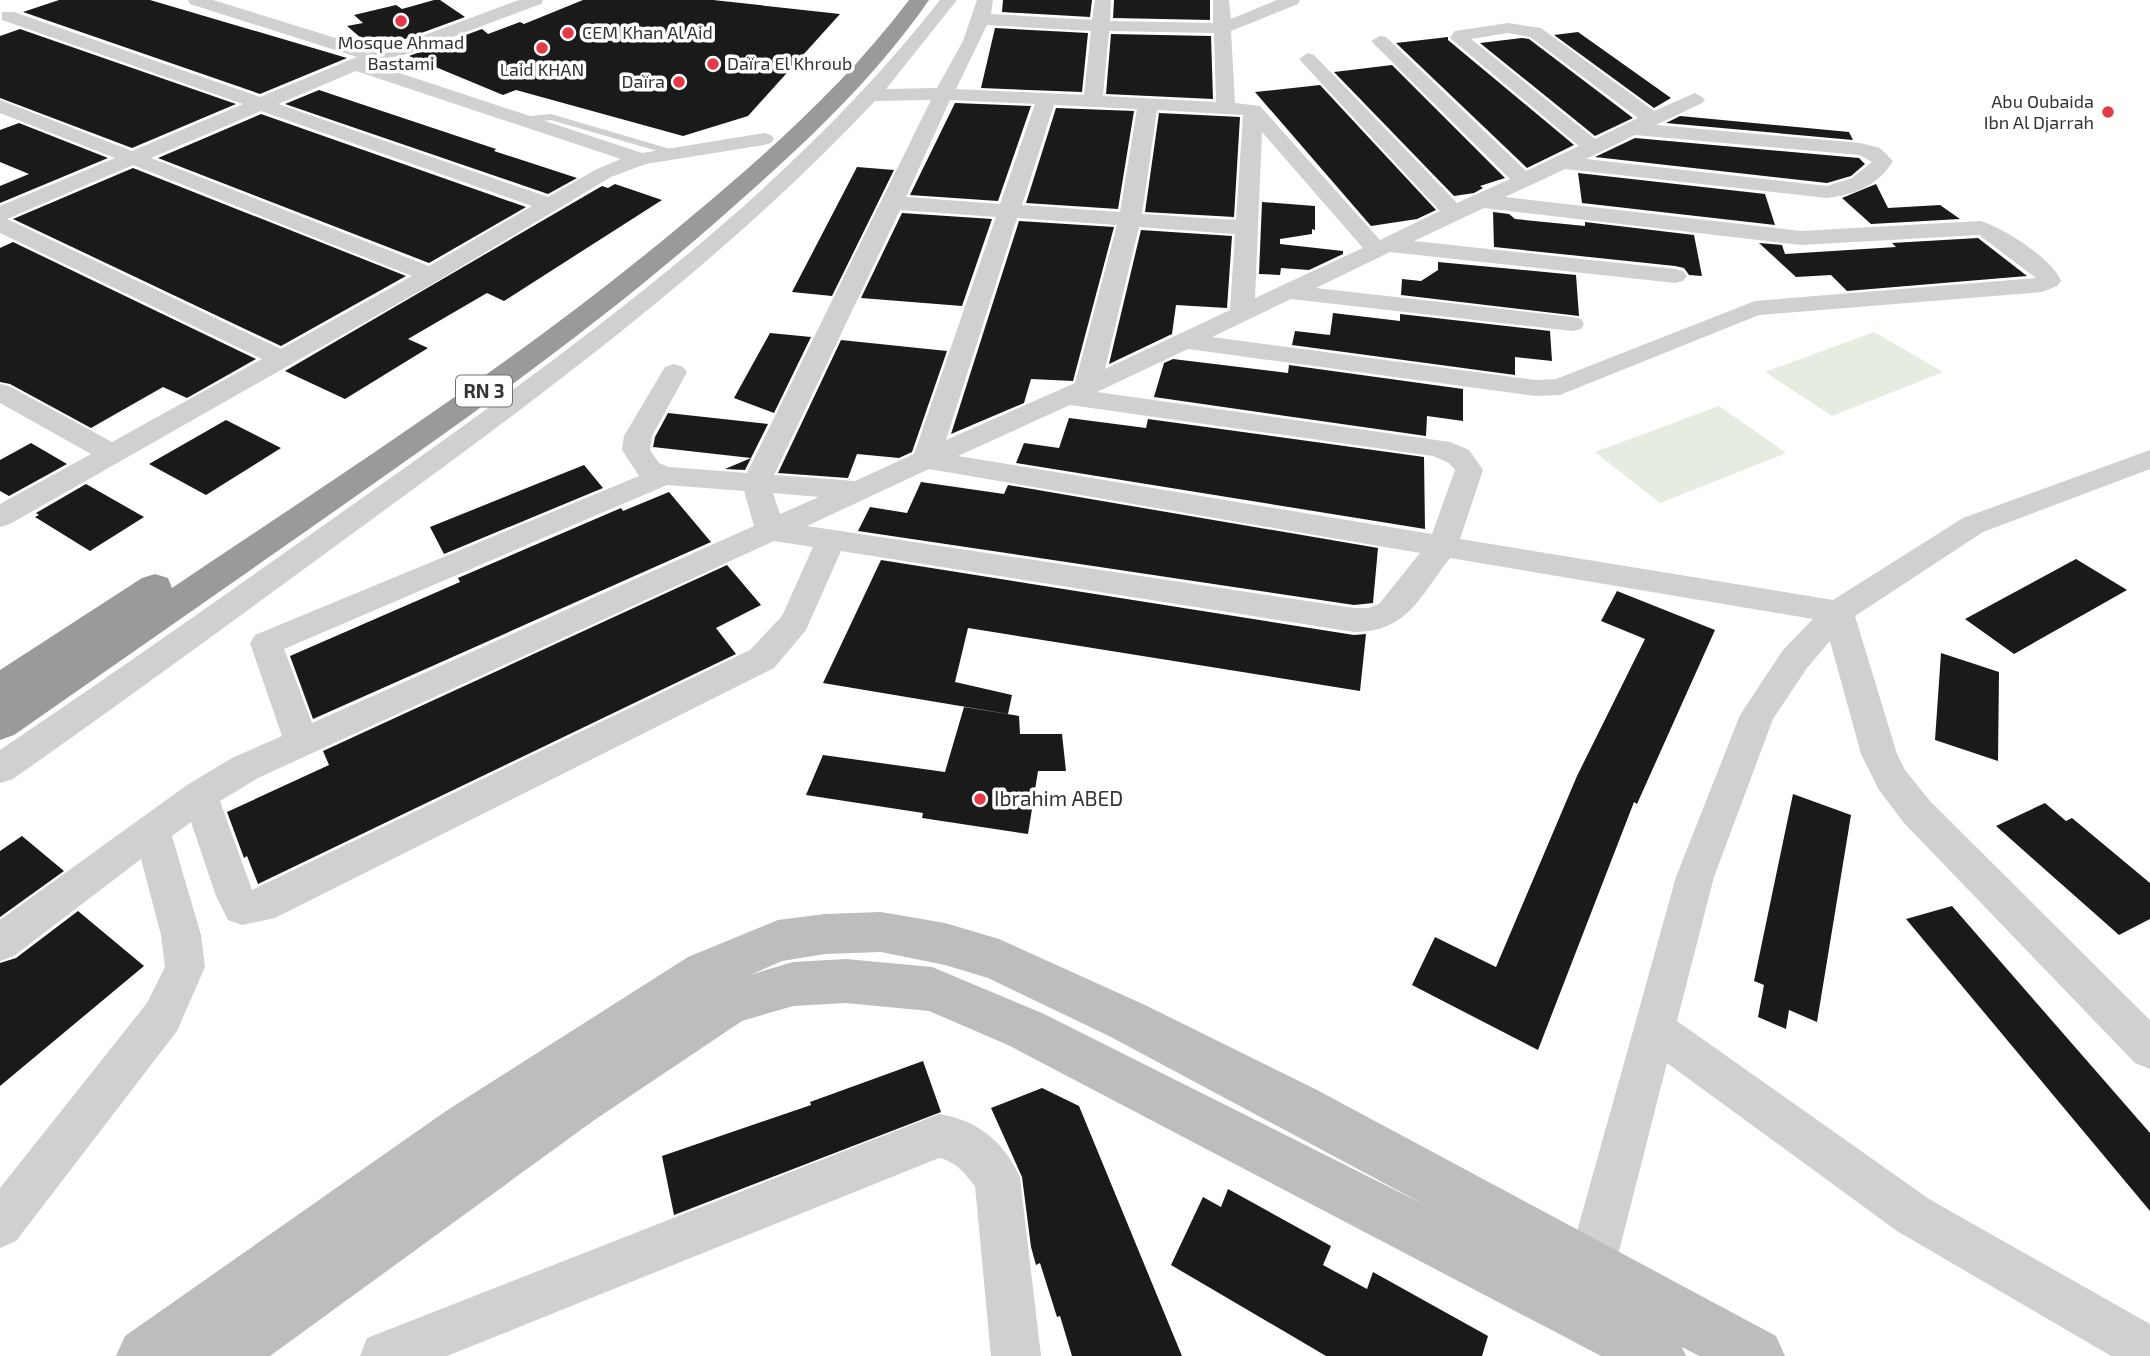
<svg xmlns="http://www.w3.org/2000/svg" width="2150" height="1356" viewBox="0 0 2150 1356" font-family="'Exo 2',sans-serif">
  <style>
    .green { fill: #e6ecdf }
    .building { fill: #1a1a1a }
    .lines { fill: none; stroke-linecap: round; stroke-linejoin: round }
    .lane { fill: #d0d0d0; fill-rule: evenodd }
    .street { fill: #d0d0d0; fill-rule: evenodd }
    .secondary { fill: #bdbdbd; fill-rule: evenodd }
    .highway { fill: #9a9a9a; fill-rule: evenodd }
    .poi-dot { fill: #e63946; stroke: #fff; stroke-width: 2.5 }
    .labels { text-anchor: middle; stroke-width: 7; stroke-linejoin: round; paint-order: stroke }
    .far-poi-label { font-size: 18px; fill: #333; stroke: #fff; text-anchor: start }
    .shield { fill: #fff; stroke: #707070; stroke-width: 2 }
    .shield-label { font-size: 19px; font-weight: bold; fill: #333 }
    .poi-label { font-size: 21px; fill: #333; stroke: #fff; text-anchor: start }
  </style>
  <rect width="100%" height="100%" fill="#fff"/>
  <path class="green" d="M1874,332L1943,372L1832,416L1765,372Z
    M1719,406L1786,453L1660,503L1595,452Z"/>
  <path class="building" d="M59,0H150L347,58L260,94L23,12Z
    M434,0H440L465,17L394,43L369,45L347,26L363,23L354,15L396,5L402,9Z
    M583,0H713L840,14L748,116L683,136L516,90L503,95L409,56L482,29L488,34L520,22L524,24Z
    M1003,0H1092L1090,17L1002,12Z
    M1114,0H1210V20L1113,18Z
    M995,28L1088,33L1082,92L981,88Z
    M20,29L236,104L132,148L0,98V36Z
    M1578,32L1671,98L1654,108L1554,35Z
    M1111,34L1211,36L1213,99L1106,94Z
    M1448,37V40L1574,145L1527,168L1396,43Z
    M1522,38L1529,39L1633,118L1595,136L1480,43Z
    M1392,65L1505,178L1480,186L1483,188L1474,193L1454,196L1334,72Z
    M1320,85L1436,210L1417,219L1371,226L1255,92Z
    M319,90L496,149L494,151L577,178L548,194L285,104Z
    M955,103L1031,106L998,201L910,195Z
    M1056,108L1134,111L1118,209L1026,203Z
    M1159,113L1240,117L1234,217L1145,212Z
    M261,114L526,207L429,263L158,158Z
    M1680,116L1849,132L1853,140L1666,123Z
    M19,123L108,158L0,203V186L29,174L0,162V130Z
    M1635,138L1859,158L1865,164L1851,176L1827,183L1595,157Z
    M857,167L894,170L832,296L792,292Z
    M133,168L406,276L281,346L13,219Z
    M1578,173L1765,194L1775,225L1582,203Z
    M615,184L662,200L504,301L487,293L408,339L428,348L345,399L285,371L602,186L608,188Z
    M1876,184L1888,208L1940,205L1960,219L1871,224L1842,198Z
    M1262,202L1315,206V230L1312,229V234L1280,239V244L1343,251V254L1309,270L1281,268L1280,275L1259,274Z
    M1493,212L1509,214L1515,219L1585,226V222L1694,235L1702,276L1689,275L1684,268L1675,266L1494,247Z
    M902,213L992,219L962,306L861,298Z
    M1019,221L1114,227L1073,381L1031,379L1024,403L951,434Z
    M1141,230L1232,236L1227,308L1176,305L1172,334L1109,364Z
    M1978,238L2027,276L1847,291L1831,275L1796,277L1759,243L1782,245L1785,254L1896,247L1892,243Z
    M13,242L256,359L187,398L163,387L91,428L10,384L0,382V248Z
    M1438,262L1576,275L1579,316L1401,295L1402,279L1421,281L1438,270Z
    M1333,313L1400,321V314L1550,331L1552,361L1515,357V375L1292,345L1295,331L1330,335Z
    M770,333L811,337L774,413L734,398Z
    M841,340L947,351L912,452L899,458L857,454L848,478L778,473Z
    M1173,359L1288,373L1289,365L1463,389V421L1427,416L1426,436L1154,397L1164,363Z
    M668,413L768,424L745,470L725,469L751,458L653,447L655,437Z
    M1069,418L1146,428L1148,419L1424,457L1425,529L1016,463L1024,443L1059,448Z
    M226,420L281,448L206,495L149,464Z
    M31,443L67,464L9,496L0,491V460Z
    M584,465L603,488L444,554L430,527Z
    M921,482L1004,494L1008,485L1378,548L1373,603L1354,605L858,531L870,507L907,513Z
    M86,484L144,517L90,551L35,517L39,515L36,513Z
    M669,492L711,542L313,719L290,656L460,582L458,578L621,508L623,511Z
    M2076,559L2127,590L2014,654L1965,619Z
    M881,560L1354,635L1366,634L1360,691L968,628L955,682L1012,695L1008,714L823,683Z
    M727,565L761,605L716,628L736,654L258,884L247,856L244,858L227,812L329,765L323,751Z
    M1617,591L1715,630L1637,804L1634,802L1538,1050L1412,985L1435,937L1496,967L1577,776L1645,639L1601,621Z
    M1941,653L1999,672L1998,761L1935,740Z
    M964,707L1019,716L1020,734H1062L1066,771H1038L1028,834L922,818L923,813L806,795L823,755L945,772Z
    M1793,794L1851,815L1817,1022L1789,1010L1786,1029L1758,1017L1764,985L1754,981Z
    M2045,803L2066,821L2072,818L2150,883V919L2119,935L1996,826Z
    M22,836L64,871L0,917V851Z
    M1952,906L2150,1133V1211L1906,919Z
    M78,911L144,966L0,1086V963L16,958Z
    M923,1061L941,1112L674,1215L662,1156L811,1105L810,1102Z
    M1042,1088L1079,1106L1182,1356H1072L1060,1316L1057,1317L1040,1263L1036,1265L1031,1247L1022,1177L991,1108Z
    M1228,1189L1331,1246L1323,1265L1367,1289L1373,1272L1488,1336L1482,1356H1326L1171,1265L1203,1197L1221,1207Z"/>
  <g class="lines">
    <path class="lane" d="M551,114L677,151L679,153L671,155L551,120L521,123L516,120L521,117Z"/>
    <path class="street" d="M188,0H213L368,48L395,46L519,0H543L541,4L404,55L386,58L372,64L642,153L764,133L771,135L774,139L771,143L764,145L646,164L611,177L439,280L10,524L0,527V504L91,454L0,403V384L9,386L112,442L262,359L0,233V206L115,158L0,113V100L132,151L243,104L2,20V12H14L260,97L357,57L190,4ZM356,71L621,159L597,169L548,197L278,104ZM261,111L532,206L429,266L151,158ZM133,165L412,276L281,349L7,219Z
      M940,0H957L886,89L937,88L963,41L977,0H993L991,14L1092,20L1095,0H1111L1110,21L1213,23V0H1229L1231,19L1277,0H1300L1298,4L1231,31L1235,103L1260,106L1380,240L1440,211L1299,59L1308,53L1314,55L1457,203L1510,179L1371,41L1380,36L1386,37L1526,171L1579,146L1450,38L1455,31L1508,23L1541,28L1654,111L1695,93L1705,99L1702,103L1656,125L1860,143L1880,148L1893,161C1879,185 1854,195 1827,198L1565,169L1505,197L1801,231L1980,221C2001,226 2054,260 2061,281L2057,286L2042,292L1759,315L1560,395L1535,396L1188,349L1097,392L1450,442L1469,450L1483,470L1460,539L1833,600L1963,518L2150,450V469L1983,532L1855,616L1897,754L1905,770L1930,801L2150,1020V1069L2135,1063L1904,823L1879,790L1861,754L1830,641L1807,668L1773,719L1714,877L1677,1021L1929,1199L2150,1324V1356H2111L1897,1231L1667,1063L1615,1267L1600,1300L1583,1307L1566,1300L1559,1283L1569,1260L1676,877L1740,715L1783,650L1813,619L1450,558C1420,596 1408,632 1354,632L841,551L806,630L774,668L275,918L242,925L228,920L216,896L191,822L172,836L201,935L205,967L177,1031L16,1241L0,1248V1188L147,1003L165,967L161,935L141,859L14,956L0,961V920L187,785L232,758L282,736L250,643L255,635L639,476L622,450L624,436L665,367L674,364L683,367L687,372L652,436L650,450L659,463L669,467L747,473L931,100L875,101C732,253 565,378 397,501C270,594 142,688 13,779L0,783V750C139,656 276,559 413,462C603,326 795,185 940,0ZM987,25L1091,31L1084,95L956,89ZM1109,31L1214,33L1216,102L1103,96ZM1508,33L1530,37L1638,118L1595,139L1471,39ZM950,100L1035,104L1000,204L906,197ZM1054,105L1137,109L1120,212L1022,205ZM1157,110L1243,115L1236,220L1142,214ZM1262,132L1363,248L1255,298ZM1635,135L1860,155L1872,162L1852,178L1827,186L1586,159ZM1484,208L1801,245L1979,235L2036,278L1755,301L1556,379L1535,380L1212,337L1291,299L1572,331L1581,329L1584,324L1581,319L1572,317L1316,288L1390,252L1675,283L1683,281L1687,276L1683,271L1675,269L1414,241ZM900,210L996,217L914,454L855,481L774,475ZM1017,218L1117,225L1075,383L946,440ZM1139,227L1235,234L1230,310L1105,369ZM1070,405L1433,456L1449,463L1455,470L1432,534L958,456ZM929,469L1420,553L1379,604L1369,608H1354L807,526ZM667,485L744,491L754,526L312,723L284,649ZM773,493L819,497L780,514ZM774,541L813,547L782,616L750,650L252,890L220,801L258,778Z
      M939,1114C977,1120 1005,1142 1020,1178L1041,1356H991L975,1186C965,1174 956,1161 939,1158L447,1356H360L367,1338Z"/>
    <path class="secondary" d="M881,912L945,923L999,939L1145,1005L1317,1090L1776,1336L1785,1356H1699L1682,1347L1686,1356H1601L1008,1045L929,1011L846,1003L793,1006L742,1021L593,1121L270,1356H116L125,1336L446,1111L688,957L778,920L825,914ZM881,952L945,965L988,978L1111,1037L1425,1205L1042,1013L932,967L846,959L793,962L750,975L782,961L825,954Z"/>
    <path class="highway" d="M909,0H929C877,75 811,138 743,198C640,291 530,373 417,453C283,548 148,641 14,735L0,740V670L142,578L155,574L168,578L172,588C349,469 529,354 692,216C771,150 847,82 909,0Z"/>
  </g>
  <g class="poi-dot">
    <circle cx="401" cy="21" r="7"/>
    <circle cx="568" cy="33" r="7"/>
    <circle cx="542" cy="48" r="7"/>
    <circle cx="713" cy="64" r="7"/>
    <circle cx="679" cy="82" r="7"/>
    <circle cx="2108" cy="112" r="7"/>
    <circle cx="980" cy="799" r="7"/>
  </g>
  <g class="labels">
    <g class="far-poi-label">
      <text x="582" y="39">CEM Khan Al Aid</text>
      <text x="401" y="49" text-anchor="middle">Mosque Ahmad<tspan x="401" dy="21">Bastami</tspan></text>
      <text x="727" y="70">Daïra El Khroub</text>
      <text x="542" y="76" text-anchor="middle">Laid KHAN</text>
      <text x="665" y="88" text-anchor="end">Daïra</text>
      <text x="2094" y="108" text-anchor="end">Abu Oubaida<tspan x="2094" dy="21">Ibn Al Djarrah</tspan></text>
    </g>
    <rect class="shield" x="456" y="375.5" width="56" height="31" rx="5"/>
    <g class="shield-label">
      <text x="484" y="398">RN 3</text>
    </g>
    <g class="poi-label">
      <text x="994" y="806">Ibrahim ABED</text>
    </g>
  </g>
</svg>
